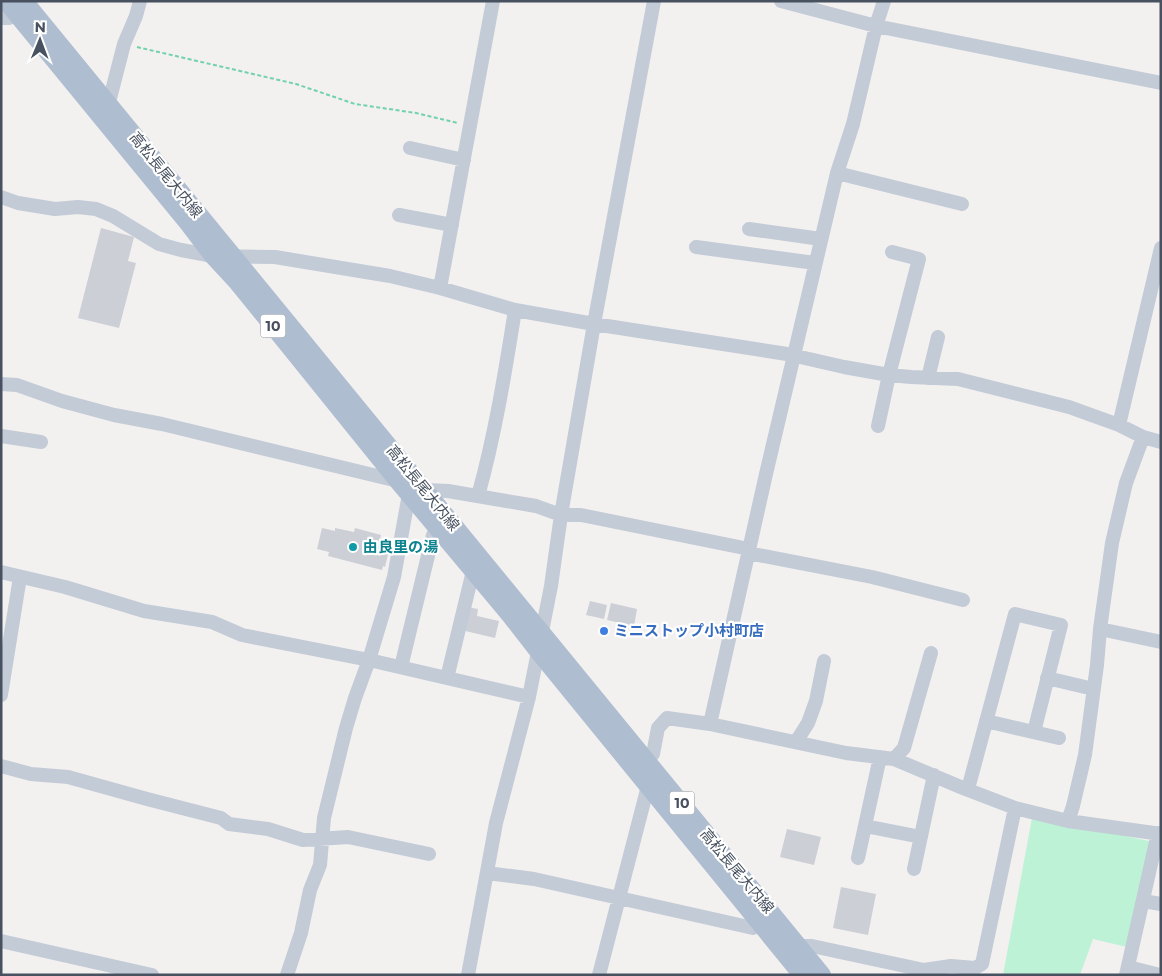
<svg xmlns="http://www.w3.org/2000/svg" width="1162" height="976" viewBox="0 0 1162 976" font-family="Montserrat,'Noto Sans JP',sans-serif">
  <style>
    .green { fill: #bdf2d6 }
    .building { fill: #cccfd5 }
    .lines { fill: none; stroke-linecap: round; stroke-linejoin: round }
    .path { stroke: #72d2ab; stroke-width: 2; stroke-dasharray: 4 2.5; stroke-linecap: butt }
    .minor { stroke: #c3cbd6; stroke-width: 14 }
    .major { stroke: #aebdd0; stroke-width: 18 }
    .culture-dot { fill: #0f9aa8; stroke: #fff; stroke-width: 2 }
    .shop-dot { fill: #3f7fe0; stroke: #fff; stroke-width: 2 }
    .labels { text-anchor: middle; stroke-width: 4.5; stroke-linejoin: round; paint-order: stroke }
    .shield { fill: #fff; stroke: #7e858f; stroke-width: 1 }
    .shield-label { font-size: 14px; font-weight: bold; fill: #47515f }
    .street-label { font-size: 15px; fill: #47515f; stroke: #fff }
    .culture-label { font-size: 15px; font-weight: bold; fill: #0d838f; stroke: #fff; text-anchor: start }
    .shop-label { font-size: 15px; font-weight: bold; fill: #366cbe; stroke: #fff; text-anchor: start }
  </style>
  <rect width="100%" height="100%" fill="#f3f0f0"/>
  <path class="green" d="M1032,818L1112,833L1153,842L1131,948L1093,939L1080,975H1003Z"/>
  <path class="building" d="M101,228L134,237L128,261L136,263L119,328L78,318Z
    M322,528L335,531V528L354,532L355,528L381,535L380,539L388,541L387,545L390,546L385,567L383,566L382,570L328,556L329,552L317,549Z
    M590,601L607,605L604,619L586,615Z
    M611,603L637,609L634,626L607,620Z
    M467,607L478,609L477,616L499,621L495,638L461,630Z
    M787,829L821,837L814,865L780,857Z
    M841,887L876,894L868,935L833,928Z"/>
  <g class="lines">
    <path class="path" d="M137,47L296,84L355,104L416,113L458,123"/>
    <path class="minor" d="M781,1L876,26L1161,83
      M1,18H9L17,15
      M107,110L124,44L136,16L140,1
      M410,148L464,160
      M837,173L962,204
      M1,197L18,203L55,209L78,207L96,209L113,216L159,244L181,250L213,256L275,257L390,276L440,288L515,310L594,324L787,354L844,367L889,375L911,377L958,379L1069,407L1119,425L1143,437L1161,442
      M399,215L452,225
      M749,229L821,239
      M696,247L815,263
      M440,288L493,1
      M928,378L938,337
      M1,384L17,385L62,401L114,415L162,424L398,481
      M1119,425L1161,248
      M878,426L889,375L919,259L892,252
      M1,436L41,442
      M425,490L448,491L536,506L561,515H581L749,549
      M478,496C495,435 505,373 515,310
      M748,553L872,577L963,600
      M1,572L65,587L144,611L212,622L242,635L369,660L529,697
      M1100,629L1161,642
      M401,667L433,535
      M447,678L473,571
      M1047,678L1085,687
      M1,695L20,577
      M986,721L1059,738
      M710,724L766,474L837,173L853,124L876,26L884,1
      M796,742L808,723L816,701L824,661
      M894,759L904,748L931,653
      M1,766L31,774L68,777L147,799L221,818L229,824L268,829L303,840L348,837L429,854
      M639,767L653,754L658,728L667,718L710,724L846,753L894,759L963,788L1015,808L1068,821L1161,834
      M968,789L1015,614L1061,625L1034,732
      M1068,821L1073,806L1085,755L1097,665L1100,629L1112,543L1126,483L1143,437
      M865,826L921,837
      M858,858L880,757
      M914,869L934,775
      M487,873L534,879L753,928L760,924
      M1143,901L1161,904
      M1,941L152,975
      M799,946H812L924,970L951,966L975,968L982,964L1015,808
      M1128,967L1160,975
      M287,975L301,933L310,890L320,865L324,818L346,728L355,698L369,660L394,577L409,494
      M468,975L496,823L529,697L551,586L561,515L594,324L654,1
      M599,975L648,786
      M1126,975L1158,833"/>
    <path class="major" d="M6,1L188,223L213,256L238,283L398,481L510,615L538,651L802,975
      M24,1L822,975"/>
  </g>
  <circle class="culture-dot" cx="353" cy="547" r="5"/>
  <circle class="shop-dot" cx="604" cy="631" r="5"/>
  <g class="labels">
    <g class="shield">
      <rect x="260.5" y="314.5" width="25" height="23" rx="4"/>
      <rect x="669.5" y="791.5" width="25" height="23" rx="4"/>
    </g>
    <g class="shield-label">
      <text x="273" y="331">10</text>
      <text x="682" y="808">10</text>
    </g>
    <g class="street-label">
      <text transform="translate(166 175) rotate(51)" y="5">高松長尾大内線</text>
      <text transform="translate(423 488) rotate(51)" y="5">高松長尾大内線</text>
      <text transform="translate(737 871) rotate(50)" y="5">高松長尾大内線</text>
    </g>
    <g class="culture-label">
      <text x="363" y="552">由良里の湯</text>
    </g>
    <g class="shop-label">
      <text x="614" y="636">ミニストップ小村町店</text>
    </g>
  </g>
  <rect width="1162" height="976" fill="none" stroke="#47515f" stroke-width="5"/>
  <g transform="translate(40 40) rotate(1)" stroke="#ffffff" stroke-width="4" paint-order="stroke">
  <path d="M0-4L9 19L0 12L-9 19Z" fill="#47515f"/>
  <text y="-8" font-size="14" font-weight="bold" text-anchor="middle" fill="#47515f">N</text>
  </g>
</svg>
